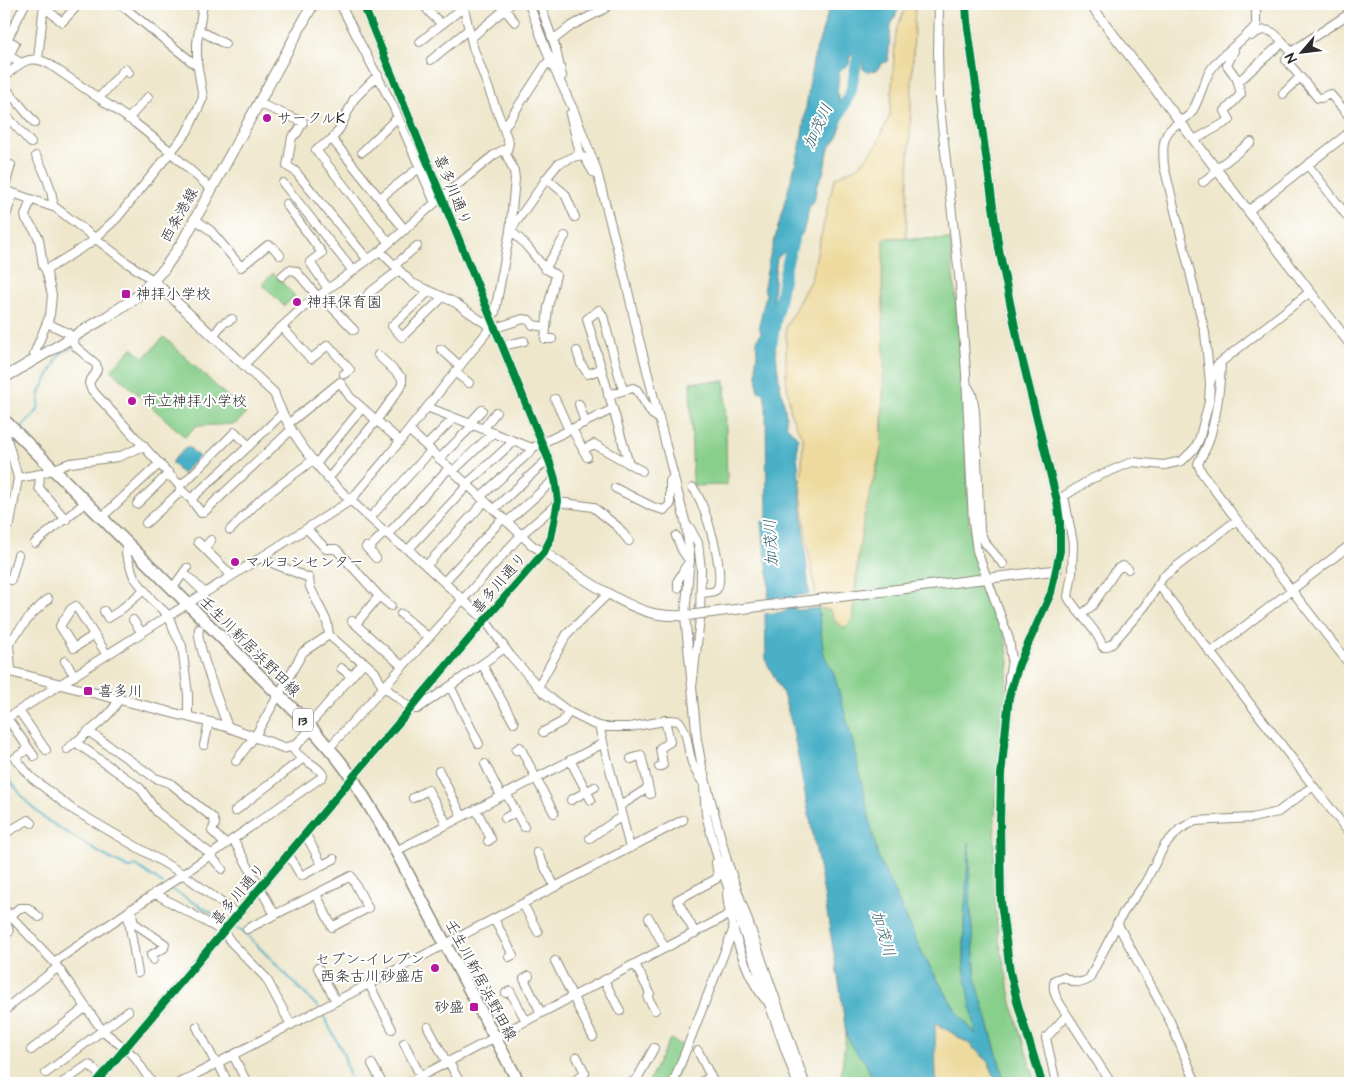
<svg xmlns="http://www.w3.org/2000/svg" width="1354" height="1087" viewBox="0 0 1354 1087" font-family="'Architects Daughter','Klee One',sans-serif">
  <style>
    .green { fill: #88cf8b; stroke: #5a7d5b }
    .sand { fill: #eeda9e; stroke: #8c8264 }
    .water { fill: #48b0c7; stroke: #3a6e79 }
    .lines { fill: none; stroke-linecap: round; stroke-linejoin: round }
    .stream { stroke: #48b0c7; stroke-width: 2 }
    .river { stroke: #48b0c7; stroke-width: 11 }
    .minor-casing { stroke: #8d897c; stroke-width: 10 }
    .tertiary-casing { stroke: #8d897c; stroke-width: 11 }
    .secondary-casing { stroke: #8d897c; stroke-width: 12 }
    .primary-casing { stroke: #8d897c; stroke-width: 14 }
    .minor { stroke: #fff; stroke-width: 8 }
    .tertiary { stroke: #fff; stroke-width: 9 }
    .secondary { stroke: #fff; stroke-width: 10 }
    .primary { stroke: #fff; stroke-width: 11 }
    .tertiary-bridge-casing { stroke: #8d897c; stroke-width: 11; stroke-linecap: butt }
    .tertiary-bridge { stroke: #fff; stroke-width: 9 }
    .cycleway-casing { stroke: #fff; stroke-width: 11 }
    .cycleway { stroke: #00873e; stroke-width: 8 }
    .poi-dot { fill: #b5179e; stroke: #fff; stroke-width: 2 }
    .labels { text-anchor: middle; stroke-width: 4; stroke-linejoin: round; paint-order: stroke }
    .shield { fill: #fff; stroke: #6b6b6b; stroke-width: 1 }
    .shield-label { font-size: 14px; font-weight: bold; fill: #2b2b2b }
    .poi-label { font-size: 15px; fill: #2b2b2b; stroke: #fff; text-anchor: start }
    .street-label { font-size: 15px; fill: #2b2b2b; stroke: #fff }
    .water-label { font-size: 16px; font-style: italic; fill: #376069; stroke: #fff }
  </style>
  <rect width="100%" height="100%" fill="#fff"/>
  <filter id="ink" filterUnits="userSpaceOnUse"><feTurbulence type="fractalNoise" baseFrequency=".02" numOctaves="2"/><feDisplacementMap in="SourceGraphic" scale="10" xChannelSelector="R" yChannelSelector="G"/><feConvolveMatrix kernelMatrix="1 2 1 2 8 2 1 2 1" color-interpolation-filters="sRGB"/></filter>
  <filter id="wash" filterUnits="userSpaceOnUse"><feTurbulence type="fractalNoise" baseFrequency=".0096" numOctaves="4" result="noise"/><feDisplacementMap in="SourceGraphic" scale="20" xChannelSelector="R" yChannelSelector="G"/><feGaussianBlur stdDeviation="1.12" result="paint"/><feColorMatrix in="noise" values="0 0 0 0 0 0 0 0 0 0 0 0 0 0 0 0 0 1.4 0 .05"/><feComposite in="paint" operator="in"/></filter>
  <g filter="url(#wash)">
    <rect width="100%" height="100%" fill="#efe7cc"/>
    <path class="green" d="M884,238L950,239L963,375L969,523L974,552L1006,641L1009,662L996,782L994,854L995,902L999,940L1015,1016L1036,1083H1005L976,980L970,903L969,850L964,920V967L977,1035L958,1014L923,955L878,857L834,674L824,655L818,608L830,610L836,622L855,609C857,578 858,548 864,518C868,495 879,469 881,447C887,378 880,307 884,238Z
      M273,273L295,296L284,306L262,284Z
      M164,337L246,414L235,424L196,426L185,437L111,370L132,348L144,358Z
      M725,381L727,485L693,486L690,382Z
      M846,1034L852,1047L865,1062L874,1083H840Z
      M670,1039L687,1048L673,1083H648Z"/>
    <path class="sand" d="M907,4H915L906,237L884,238L882,276L884,358L881,449L864,517L858,555L852,621L845,628L836,622L830,610L818,608L806,536L801,490L803,437L797,428L791,414L786,378V326L811,279L831,192L835,178L859,166L876,146L890,115L896,30Z
      M934,1022L968,1043L988,1061L997,1083H936Z"/>
    <path class="water" d="M827,4H901L891,25L888,61L881,64L877,70L868,72L863,69V62H860L861,55L855,52L850,55L849,64L840,70L837,91L840,101L841,126L837,138L829,148L823,174L817,185L814,201L810,205L803,232L797,241L777,258C770,297 774,340 779,379C781,394 787,409 786,425L798,438L797,454L809,594L768,599L769,579L761,523L767,518L766,407L764,393L758,391C758,380 756,370 756,359L758,358C756,348 755,341 761,333L759,325L766,295L764,287L769,260L800,147L813,61L829,9Z
      M188,446L199,457L182,474L171,462Z
      M818,608L824,655L834,674L852,739L878,857L923,955L958,1014L976,1034L964,967V920L969,842L970,903L976,980L1005,1083H997L988,1061L968,1043L935,1022L936,1083H874L865,1062L852,1047L846,1034L840,989L821,877L792,725L783,694L766,661L765,614Z"/>
    <g class="lines">
      <path class="stream" d="M4,321L6,339L4,346
        M76,344L85,339
        M21,431L24,425L38,410L40,392L60,354L72,347
        M13,449L18,440
        M4,547L8,525
        M4,773L26,801L45,819L103,855L129,868H132L136,865L163,884
        M169,888L227,922
        M234,926L243,931L318,1007
        M321,1011L344,1055L351,1083"/>
      <path class="river" d="M834,127L851,91L861,40
        M772,342L785,271L796,231
        M789,582L792,626"/>
    </g>
  </g>
  <g filter="url(#ink)">
    <g class="lines">
      <defs>
        <path id="minor" d="M120,4L197,66
          M340,4L394,108L435,203
          M423,4L431,14L442,24L464,7
          M463,4L473,47L509,143L506,154L514,171L515,179L510,231L495,312L491,319
          M500,4L515,22
          M529,4L550,60L573,109L596,168L626,282L637,331L686,525L690,557L685,616L692,687
          M540,4L555,46L562,76
          M939,4L938,50L939,99L960,284L966,374L973,522L977,551L1009,639L1012,660L1009,677V690
          M1345,4L1350,14
          M44,7L62,22L79,4
          M1350,13L1291,52L1286,60L1318,98H1321L1330,94L1350,117
          M199,30L225,44
          M1251,36C1270,21 1279,38 1291,52
          M471,38L511,4
          M553,40L571,26L604,9L610,4
          M420,42L442,24
          M38,59L44,4
          M431,60L469,29
          M21,63L9,56L15,44L7,40L25,4
          M4,77C19,64 29,53 49,64L135,123L165,147L211,189
          M1238,82L1283,42
          M4,86L35,123
          M1283,94L1300,77
          M99,98L125,69L129,73
          M258,103L303,122L297,133L292,137L287,166L295,171L368,260
          M4,113L31,143
          M128,119L148,97
          M504,128L546,64L552,58
          M332,139L340,128L354,99L378,75
          M1194,140L1230,120L1225,111L1241,94L1237,79L1227,65L1234,51
          M362,152L398,117
          M578,155L585,158L593,172
          M36,156C44,171 53,189 53,206
          M1308,165L1350,220
          M1216,169L1251,142
          M546,178L565,194L575,217
          M1203,182L1217,171
          M283,183L353,271
          M4,189L11,165
          M4,190L56,208L126,262L154,281
          M380,198L415,171L424,169
          M31,199L25,216L26,219L35,231L39,239L43,266L46,270L52,295L50,315L34,354L37,359
          M286,204L322,253L310,262L328,289
          M1248,211L1350,132
          M195,219L211,231L241,267L268,245L273,247L280,255
          M4,222L13,193
          M389,243L316,150L332,139L405,230
          M380,251L412,283L454,302L489,326
          M395,265L417,246
          M545,269L565,236
          M46,270L90,243L117,218L187,132L203,98L197,62V43L203,4
          M282,276L289,270L296,271L318,297
          M429,291L392,326L402,337L442,298
          M1310,292L1221,362C1220,390 1217,416 1208,443C1206,450 1201,456 1198,464L1202,473L1237,520L1350,665
          M368,294L399,270
          M320,295L354,330
          M47,323L68,333L76,347L96,364C100,372 92,376 89,383L91,389L179,485L186,481L235,432L249,446L282,414
          M282,327L311,359L328,345L350,370L344,374
          M495,328L523,319L529,320L533,325L545,327
          M214,335L222,324L232,319
          M552,339H545L548,307L556,275C536,265 529,242 510,231L549,175L558,164L578,155L579,149L570,114
          M502,346L524,341
          M441,349L460,366
          M577,351L581,364L588,374L601,369
          M245,364L277,331L306,305L380,251L435,203L494,155L503,150L506,151
          M455,372L469,383
          M1210,383L1205,333L1164,166C1163,153 1161,136 1173,127C1179,122 1186,119 1191,113C1201,99 1202,81 1212,68C1223,52 1244,41 1256,25V4
          M968,387L972,394L975,411L980,531L985,543L1003,564
          M623,390L603,316L599,310L587,319L629,464
          M274,393C298,458 349,500 399,544L410,551L485,620L510,655L544,693L569,712L593,724L604,727H630L670,720L679,721C687,731 687,743 690,755C692,766 698,776 704,784H706
          M608,395L633,388L637,390L652,414L658,418
          M555,399L569,430
          M579,404L585,423
          M427,407L532,448L613,409
          M288,424L340,382L350,397L400,441
          M469,424L482,410
          M483,429L496,412
          M572,429L587,457
          M409,430L533,546L544,552
          M426,446L454,418
          M583,450L594,444L642,471
          M439,459L473,425
          M316,464L362,408
          M453,471L493,433
          M40,474L39,488L66,520
          M18,478L40,474L70,463L118,457L144,446
          M328,479L376,421L402,385V378L378,355
          M467,484L514,441
          M615,488L653,507L664,510L670,505V481L674,476
          M693,488C704,499 728,579 716,590C713,593 705,592 701,593
          M180,489L191,499L201,513L204,512L291,430
          M1064,496L1073,543L1072,573L1068,597C1078,615 1096,627 1103,647H1105L1112,644L1145,606L1163,577L1237,520
          M480,497L531,451L532,448
          M1061,498L1091,479L1132,462L1164,465L1182,461L1195,448L1199,440L1209,402L1210,383L1217,365L1220,363
          M191,499L249,446
          M558,502L593,507L618,527L629,541
          M137,504L169,473
          M494,509L548,459
          M101,518L160,463
          M370,518L431,451
          M507,522L555,479
          M4,523L10,524L18,478L6,435L11,427
          M146,523L180,492V486
          M688,526L690,528L698,543L701,569L700,619L692,687L697,740L702,767L727,861L805,1083
          M307,529L326,549H336L379,596L356,624
          M230,530L261,499L313,460
          M388,534L449,468
          M676,536L682,550L690,562C683,567 683,574 678,580V588
          M198,542L232,576
          M35,543L86,502
          M127,543L126,554L134,577L153,601L169,616L174,631L182,646L188,695V717
          M366,547L376,558
          M204,548L211,540
          M368,549L385,532
          M408,550L468,485
          M260,558L309,578L310,587L327,622L329,635L353,656L364,662L375,672L381,684L411,709H417L423,705L505,648
          M426,566L485,501
          M184,573L205,593
          M4,579L11,580L18,555
          M444,582L503,518
          M1158,584L1350,834
          M172,589L187,568
          M379,596L391,606
          M104,611L108,618L118,612L144,590
          M401,614L428,637
          M1081,615L1092,606L1117,569L1123,566L1128,569
          M133,620L142,633
          M352,621L402,666
          M199,629C195,641 222,711 228,727
          M94,635L74,648L60,626L71,609L76,606L107,655
          M1210,653L1350,545
          M65,661L75,676
          M482,664L514,723
          M341,668L351,676
          M11,672L9,643L32,614L48,599
          M450,686L479,744
          M538,687L567,634L609,593
          M19,711L46,750
          M7,718L34,756
          M4,720L350,501L389,455L487,332L489,326L493,325
          M309,725L364,662
          M599,726L630,848
          M88,731L155,778L170,783L213,818L215,824L212,831L225,844
          M543,732L562,722L569,712
          M75,742L140,788L157,812L211,854
          M204,745L209,722
          M329,748L521,535L557,504
          M28,749L15,758L32,778L72,809L183,874L238,915
          M67,749C81,737 112,717 118,700
          M516,750L520,747L554,813
          M631,759L641,755L650,794
          M570,760L591,800
          M236,761L255,736L303,652L329,635
          M485,764L501,796
          M659,767L663,765L660,748L670,742L665,720
          M439,771L462,816
          M704,788L706,815L717,856L797,1083
          M506,793L524,827
          M413,798L428,790L447,824
          M571,800L595,787
          M620,806L648,788
          M476,809L491,839L488,841
          M235,811L302,759
          M505,818L516,812
          M4,834L28,820L32,823
          M306,835L322,865
          M590,838L622,816
          M233,839L275,915
          M396,851L602,744
          M537,852L555,887
          M210,855L222,869
          M289,855L301,876L334,859
          M154,893L224,932L231,942L266,978L291,1025
          M727,894C729,922 747,980 766,1000
          M523,904L538,932
          M4,909L54,962L102,1030L134,1056L152,1083
          M131,909L134,923L165,944L164,948L151,955L153,960
          M128,916L138,973
          M649,918L665,948
          M494,919L513,955L509,957
          M1117,923L1170,1021L1196,1083
          M247,929L351,876L368,908L332,927L316,894
          M9,932L6,921L19,908H28L39,917
          M695,933L677,900L716,879L718,875L716,863
          M555,961L593,1037
          M54,962L169,884L322,777L323,775C316,762 300,762 292,747
          M635,964L650,993L648,998L655,1010
          M318,968L336,1001
          M529,976L524,979L541,1013
          M604,980L620,1011
          M369,984L392,1029
          M506,993L510,991L526,1021
          M4,1012L15,1001L57,968
          M1067,1015C1061,1005 1050,992 1055,980L1063,977C1073,982 1079,985 1089,979L1123,913L1145,883L1164,846L1180,829L1195,821L1252,818L1278,812L1313,786
          M197,1027L216,1064
          M428,1027L447,1063
          M404,1043L421,1077
          M31,1050L85,1008
          M698,1051L714,1083
          M233,1055L247,1083
          M577,1057L585,1073L577,1079L579,1083
          M449,1062L460,1083
          M218,1063L228,1083
          M372,1064L382,1083
          M46,1073L128,1011
          M62,1083L88,1065L91,1066L101,1077
          M179,1083L683,820
          M408,1083L730,914
          M630,1083L637,1079L654,1048
          M673,1083L734,928
          M699,1083L711,1077
          M1056,1083L1046,1038L1067,1015L1111,1083"/>
        <path id="tertiary" d="M966,4L967,21L999,249L1019,346L1057,501L1060,521V551L1051,593L1019,664L1009,697L1001,775L1000,822L1001,902L1010,972L1018,1005L1042,1083
          M1090,4L1350,344
          M154,281L274,393
          M544,552C572,571 624,608 656,614C667,616 679,616 691,615
          M982,579L1057,570
          M4,670L228,727L285,748L296,745L312,729
          M96,1083L485,620L544,552L551,538L558,501L555,479L550,463L363,4"/>
        <path id="secondary" d="M4,378L108,316L135,298L164,269L182,243L313,4"/>
        <path id="primary" d="M4,420L309,725L339,760L353,779L390,840L519,1083"/>
      </defs>
      <use href="#minor" class="minor-casing"/>
      <use href="#tertiary" class="tertiary-casing"/>
      <use href="#secondary" class="secondary-casing"/>
      <use href="#primary" class="primary-casing"/>
      <use href="#minor" class="minor"/>
      <use href="#tertiary" class="tertiary"/>
      <use href="#secondary" class="secondary"/>
      <use href="#primary" class="primary"/>
      <defs>
        <path id="tertiary-bridge" d="M691,615L982,579"/>
      </defs>
      <use href="#tertiary-bridge" class="tertiary-bridge-casing"/>
      <use href="#tertiary-bridge" class="tertiary-bridge"/>
      <defs>
        <path id="cycleway" d="M966,4L967,21L999,249L1019,346L1057,501L1060,521V551L1051,593L1019,664L1009,697L1001,775L1000,822L1001,902L1010,972L1018,1005L1042,1083
          M96,1083L485,620L544,552L551,538L558,501L555,479L550,463L363,4"/>
      </defs>
      <use href="#cycleway" class="cycleway-casing"/>
      <use href="#cycleway" class="cycleway"/>
    </g>
  </g>
  <g class="poi-dot">
    <circle cx="267" cy="118" r="5"/>
    <rect x="121" y="289" width="10" height="10" rx="2.5"/>
    <circle cx="297" cy="302" r="5"/>
    <circle cx="132" cy="401" r="5"/>
    <circle cx="235" cy="562" r="5"/>
    <rect x="83" y="686" width="10" height="10" rx="2.5"/>
    <circle cx="435" cy="968" r="5"/>
    <rect x="469" y="1002" width="10" height="10" rx="2.5"/>
  </g>
  <g class="labels">
    <rect class="shield" x="293" y="708.5" width="20" height="23" rx="4"/>
    <g class="shield-label">
      <text x="303" y="725">13</text>
    </g>
    <g class="poi-label">
      <text x="277" y="123">サークルK</text>
      <text x="136" y="299">神拝小学校</text>
      <text x="307" y="307">神拝保育園</text>
      <text x="142" y="406">市立神拝小学校</text>
      <text x="245" y="567">マルヨシセンター</text>
      <text x="98" y="696">喜多川</text>
      <text x="425" y="964" text-anchor="end">セブン-イレブン<tspan x="425" dy="17">西条古川砂盛店</tspan></text>
      <text x="464" y="1012" text-anchor="end">砂盛</text>
    </g>
    <g class="street-label">
      <text transform="translate(453 190) rotate(68)" y="5">喜多川通り</text>
      <text transform="translate(179 215) rotate(-61)" y="5">西条港線</text>
      <text transform="translate(499 583) rotate(-49)" y="5">喜多川通り</text>
      <text transform="translate(250 646) rotate(45)" y="5">壬生川新居浜野田線</text>
      <text transform="translate(238 894) rotate(-50)" y="5">喜多川通り</text>
      <text transform="translate(481 980) rotate(62)" y="5">壬生川新居浜野田線</text>
    </g>
    <g class="water-label">
      <text transform="translate(817 126) rotate(-65)" y="6">加茂川</text>
      <text transform="translate(770 543) rotate(-93)" y="6">加茂川</text>
      <text transform="translate(884 933) rotate(73)" y="6">加茂川</text>
    </g>
  </g>
  <rect width="1354" height="1087" fill="none" stroke="#fff" stroke-width="20"/>
  <g transform="translate(1302 52) rotate(242)" stroke="#ffffff" stroke-width="4" paint-order="stroke">
  <path d="M0-4L9 19L0 12L-9 19Z" fill="#2b2b2b"/>
  <text y="-8" font-size="14" font-weight="bold" text-anchor="middle" fill="#2b2b2b">N</text>
  </g>
</svg>
